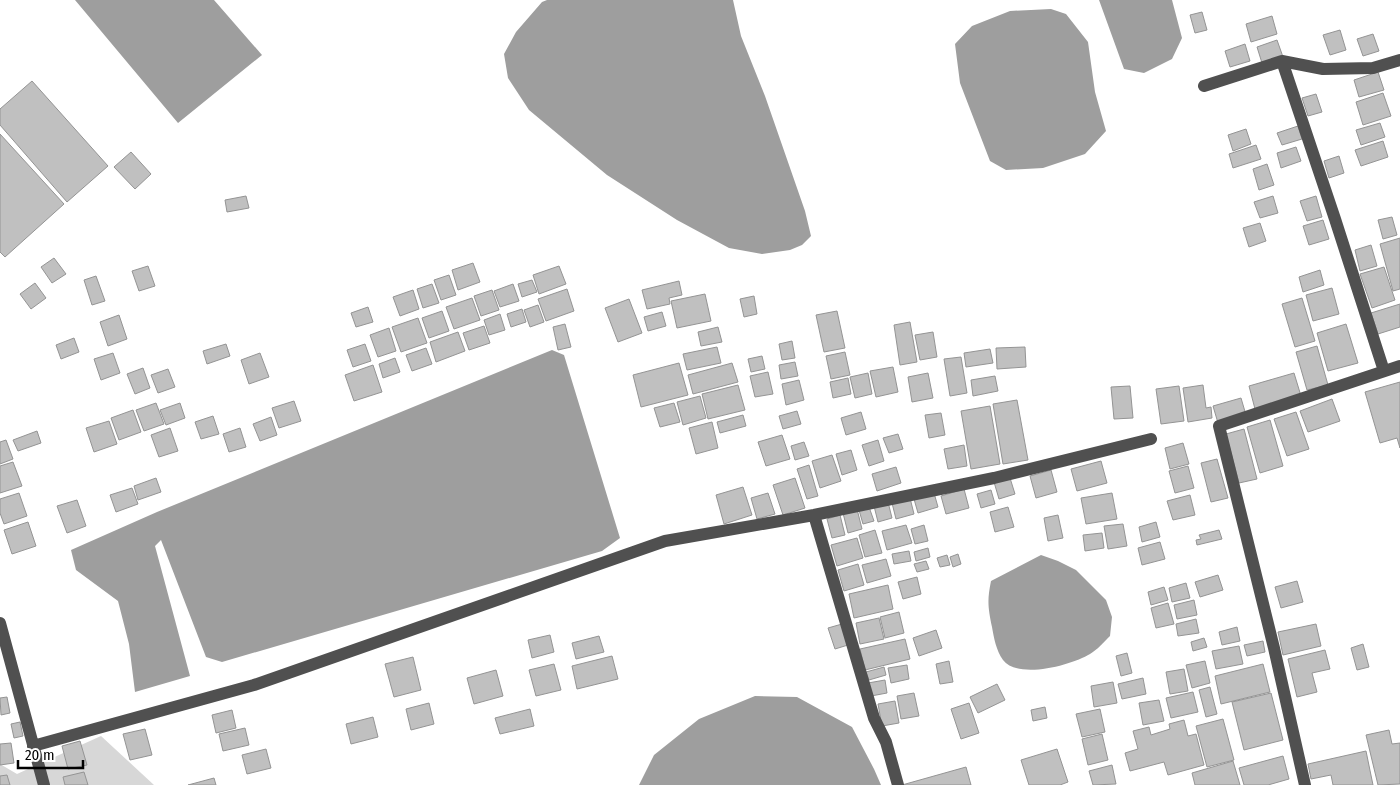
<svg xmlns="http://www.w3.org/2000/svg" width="1400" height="785" viewBox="0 0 1400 785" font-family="'Fira Sans Condensed',sans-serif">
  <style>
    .green { fill: #d7d7d7 }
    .water { fill: #9e9e9e }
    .building { fill: #c0c0c0; stroke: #949494 }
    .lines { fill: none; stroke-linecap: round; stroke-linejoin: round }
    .minor { stroke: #505050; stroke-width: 12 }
  </style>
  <rect width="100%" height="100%" fill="#fff"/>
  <path class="green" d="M101,736L154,785H0V764L17,774Z"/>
  <path class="water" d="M75,0H214L262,55L178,123Z
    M547,0H733L741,36L765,96L805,211L811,236L802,245L790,250L762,254L729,248L677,220L607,175L529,110L508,78L504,54L516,32L542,2Z
    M1099,0H1172L1182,38L1172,59L1144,73L1124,69Z
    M1051,9L1066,14L1088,42L1095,92L1106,131L1085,154L1043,168L1006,170L990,161L960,83L955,44L972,26L1010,11Z
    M552,350L564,355L620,538L602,551L222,662L206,657L161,540L155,546L190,676L135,692L129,644L118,601L76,570L71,550L157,512Z
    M1041,555L1058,561L1076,570L1106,600L1112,617L1110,636C1104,642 1097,650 1090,654C1072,665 1018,680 1003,660C996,650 994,638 992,627C988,608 987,600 991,581Z
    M755,696L797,697L852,727L874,769L881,785H639L654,755L699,719Z"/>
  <path class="building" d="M1202,12L1207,30L1195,33L1190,15Z
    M1272,16L1277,34L1251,42L1246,24Z
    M1340,30L1346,50L1330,55L1323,35Z
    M1373,34L1379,51L1363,56L1357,39Z
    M1277,40L1283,57L1262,63L1257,47Z
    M1245,44L1250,61L1230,67L1225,51Z
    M1378,72L1384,90L1359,97L1354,80Z
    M32,81L108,166L67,202L0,125V109Z
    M1383,93L1391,116L1363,125L1356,102Z
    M1316,94L1322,112L1308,116L1302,98Z
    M1380,123L1385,137L1361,145L1356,130Z
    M1298,126L1302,139L1282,145L1277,133Z
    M1246,129L1251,144L1233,151L1228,135Z
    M0,134L64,204L5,257L0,252Z
    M1383,141L1388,157L1361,166L1355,150Z
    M1256,145L1261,159L1233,168L1229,154Z
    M1296,147L1301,161L1281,168L1277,153Z
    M131,152L151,174L135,189L114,167Z
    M1339,156L1344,173L1329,178L1324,161Z
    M1267,164L1274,185L1259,190L1253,169Z
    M246,196L249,208L227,212L225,200Z
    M1273,196L1278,213L1260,218L1254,202Z
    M1316,196L1322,217L1307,221L1300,201Z
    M1392,217L1397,235L1383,239L1378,220Z
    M1323,220L1329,239L1309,245L1303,226Z
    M1260,223L1266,241L1249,247L1243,228Z
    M1400,238V289L1393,291L1380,244Z
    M1371,245L1377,266L1360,271L1355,250Z
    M54,258L66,274L52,283L41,267Z
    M473,263L480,282L458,290L452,270Z
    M148,266L155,286L139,291L132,271Z
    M559,266L566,284L539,294L533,275Z
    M1384,267L1395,300L1372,308L1360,274Z
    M1320,270L1324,285L1303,292L1299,277Z
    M449,275L456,295L441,300L434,280Z
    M96,276L105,301L92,305L84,280Z
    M532,280L537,292L522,297L518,284Z
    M679,281L682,295L669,298L670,304L647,309L642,290Z
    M35,283L46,298L31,309L20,294Z
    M432,284L439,303L423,308L417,289Z
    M513,284L519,301L500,307L494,291Z
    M1332,288L1339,314L1313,321L1306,295Z
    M567,289L574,311L546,321L538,299Z
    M413,290L419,309L400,316L393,297Z
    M492,290L499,310L481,316L474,296Z
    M705,294L711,321L677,328L671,301Z
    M754,296L757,314L744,317L740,299Z
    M472,298L480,320L454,329L446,307Z
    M1302,298L1315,341L1295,347L1282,304Z
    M629,299L642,333L618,342L605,308Z
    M1400,304V327L1378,334L1371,313Z
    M538,305L544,322L530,327L524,310Z
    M368,307L373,322L356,327L351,313Z
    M522,309L526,322L511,327L507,314Z
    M442,311L449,331L429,338L422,318Z
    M837,311L845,348L824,352L816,315Z
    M662,312L666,326L648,331L644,317Z
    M500,314L505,330L489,335L484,320Z
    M119,315L127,339L108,346L100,322Z
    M418,318L427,343L401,352L392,327Z
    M910,322L917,362L900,365L894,325Z
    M565,324L571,347L558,350L553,327Z
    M1346,324L1358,363L1328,371L1317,333Z
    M484,326L490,343L469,350L463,333Z
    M718,327L722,342L701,346L698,332Z
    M389,328L396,351L378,357L370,335Z
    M458,332L465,351L436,362L430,342Z
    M933,332L937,357L920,360L915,335Z
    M74,338L79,352L61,359L56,345Z
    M792,341L795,358L782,360L779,344Z
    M226,344L230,356L207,364L203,351Z
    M365,344L371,361L353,367L347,350Z
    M1317,346L1328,385L1307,390L1296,352Z
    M717,347L721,363L687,370L683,354Z
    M1025,347L1026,367L997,369L996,348Z
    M426,348L432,364L412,371L406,355Z
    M990,349L993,363L966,367L964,353Z
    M845,352L850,375L831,379L826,356Z
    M113,353L120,373L101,380L94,359Z
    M260,353L269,377L249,384L241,360Z
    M762,356L765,369L751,372L748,359Z
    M961,357L967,393L950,396L944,359Z
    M395,358L400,372L383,378L379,364Z
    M795,362L798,376L781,379L779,365Z
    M679,363L688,395L641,407L633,375Z
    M732,363L738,382L693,394L688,375Z
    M373,365L382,392L354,401L345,375Z
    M893,367L898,392L876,397L870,371Z
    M143,368L150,388L135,394L127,374Z
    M168,369L175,387L158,393L151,375Z
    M768,372L773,394L755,397L750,376Z
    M868,373L872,394L855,398L850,377Z
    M928,373L933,398L912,402L908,377Z
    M1294,373L1301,396L1255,409L1249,386Z
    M995,376L998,391L973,396L971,380Z
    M848,378L851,394L833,398L830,382Z
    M799,380L804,400L786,405L782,384Z
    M1400,382V448L1397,438L1380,443L1365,392Z
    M738,385L745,410L708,419L702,394Z
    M1203,385L1206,408L1211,407L1212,418L1188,422L1183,388Z
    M1130,386L1133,418L1114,419L1111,387Z
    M1179,386L1184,421L1161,424L1156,389Z
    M700,396L706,418L683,425L677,402Z
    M1241,398L1246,415L1218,423L1213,406Z
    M1332,399L1340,421L1308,432L1300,411Z
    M1017,400L1028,460L1003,464L993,404Z
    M294,401L301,421L279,428L272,408Z
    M156,403L164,424L144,431L136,410Z
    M180,403L185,418L166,425L160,410Z
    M674,403L680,422L660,427L654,408Z
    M990,406L1000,464L971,469L961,411Z
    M133,410L141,432L119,440L111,418Z
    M797,411L801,424L783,429L779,416Z
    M861,412L866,429L846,435L841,418Z
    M1296,412L1309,449L1287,456L1274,419Z
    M941,413L945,435L929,438L925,415Z
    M743,415L746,426L720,433L717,422Z
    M213,416L219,434L201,439L195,422Z
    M271,417L277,435L260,441L253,424Z
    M1270,420L1283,466L1260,473L1247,427Z
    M109,421L117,444L94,452L86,428Z
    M712,422L718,448L696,454L689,428Z
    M170,428L178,451L159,457L151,435Z
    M240,428L246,447L229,452L223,434Z
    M1244,429L1257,479L1239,483L1226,434Z
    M37,431L41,443L18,451L13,440Z
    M898,434L903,449L889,453L883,438Z
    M782,435L790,459L766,466L758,442Z
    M6,440L13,459L0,464V442Z
    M878,440L884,461L869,466L862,445Z
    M804,442L809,456L795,460L791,446Z
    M1183,443L1189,464L1170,469L1165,448Z
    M964,445L967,466L948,469L944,449Z
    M851,450L857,470L842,475L836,454Z
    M832,455L841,481L820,488L812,461Z
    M1217,459L1228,498L1211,502L1201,463Z
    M1101,461L1107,483L1077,491L1071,469Z
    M13,462L22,486L0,493V466Z
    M809,465L818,496L807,499L797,469Z
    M1188,466L1194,488L1175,493L1169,471Z
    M896,467L901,483L877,491L872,474Z
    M1051,470L1057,492L1036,498L1030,476Z
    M156,478L161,492L138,500L134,486Z
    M795,478L805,508L783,515L773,485Z
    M1010,478L1015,494L999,499L994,482Z
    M743,487L752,515L724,524L716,495Z
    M132,488L138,504L116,512L110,495Z
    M964,489L969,508L946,514L941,496Z
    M991,490L995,504L981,508L977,494Z
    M19,493L27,516L4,524L0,513V499Z
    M768,493L775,514L757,519L751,498Z
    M934,493L938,507L918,513L914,499Z
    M1112,493L1117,519L1086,524L1081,498Z
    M1190,495L1195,515L1173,520L1167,501Z
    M910,498L914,514L896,519L892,503Z
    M77,500L86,526L67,533L57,506Z
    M888,502L892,518L878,522L874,506Z
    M869,507L874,521L863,524L859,510Z
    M1008,507L1014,527L995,532L990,512Z
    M857,509L862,529L848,533L843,513Z
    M840,515L845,535L832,538L827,519Z
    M1058,515L1063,538L1048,541L1044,518Z
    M28,522L36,546L12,554L4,530Z
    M1156,522L1160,537L1142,542L1139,527Z
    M1123,524L1127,546L1108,549L1104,526Z
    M906,525L912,543L887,550L882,531Z
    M924,525L928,541L915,544L911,529Z
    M875,530L882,553L865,557L859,535Z
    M1219,530L1222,539L1197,545L1196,540L1201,539L1199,535Z
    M1102,533L1104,548L1085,551L1083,535Z
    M857,538L863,558L837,566L831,545Z
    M1160,542L1165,559L1142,565L1138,548Z
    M928,548L930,557L916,561L914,552Z
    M909,551L911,561L894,564L892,554Z
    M958,554L961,564L953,567L950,557Z
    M947,555L950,565L940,567L937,558Z
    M886,559L891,576L867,583L862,565Z
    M926,561L929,569L917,572L914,564Z
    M858,564L864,585L844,591L838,570Z
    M1218,575L1223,590L1200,597L1195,582Z
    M917,577L921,594L903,599L898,582Z
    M1297,581L1303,602L1281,608L1275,587Z
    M1186,583L1190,598L1172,602L1169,588Z
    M888,585L893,609L854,618L849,594Z
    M1164,587L1168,600L1151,605L1148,592Z
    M1194,600L1197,615L1177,619L1174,605Z
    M1168,603L1174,624L1156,628L1151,608Z
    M899,612L904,633L885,638L880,617Z
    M879,618L884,639L860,644L856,623Z
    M1196,619L1199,633L1178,636L1176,624Z
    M842,624L848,645L835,649L828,628Z
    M1316,624L1321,646L1283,655L1278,632Z
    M1237,627L1240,641L1222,645L1219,632Z
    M936,630L942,648L919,656L913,638Z
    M550,635L554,652L532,658L528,640Z
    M599,636L604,652L576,659L572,643Z
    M1204,638L1207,647L1193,651L1191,642Z
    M905,639L910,659L865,670L860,649Z
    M1263,641L1265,652L1247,656L1244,645Z
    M1363,644L1369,667L1357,670L1351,648Z
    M1239,646L1243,664L1216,669L1212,651Z
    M1325,650L1330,669L1312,673L1317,692L1297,697L1288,659Z
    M1127,653L1132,673L1121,676L1116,656Z
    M612,656L618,679L577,689L572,666Z
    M413,657L421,690L394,697L385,664Z
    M949,661L953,682L940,684L936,664Z
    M1205,661L1210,683L1192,688L1186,665Z
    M554,664L561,690L536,696L529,670Z
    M1263,664L1270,692L1221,704L1215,676Z
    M907,665L909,679L891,683L888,668Z
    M884,667L886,675L869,680L866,672Z
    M1184,669L1188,691L1170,694L1166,672Z
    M496,670L503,696L474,704L467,678Z
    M1143,678L1146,694L1122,699L1118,684Z
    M885,680L887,693L871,696L868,683Z
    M1113,682L1117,703L1094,707L1091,686Z
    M997,684L1005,700L978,713L970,697Z
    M1210,687L1217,714L1206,717L1199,690Z
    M1193,692L1198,712L1171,718L1166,698Z
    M914,693L919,716L901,719L897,696Z
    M1271,693L1283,740L1244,750L1232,702Z
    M7,697L10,713L1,715L0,698Z
    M1159,700L1164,721L1143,725L1139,703Z
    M895,701L899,723L882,726L878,704Z
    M429,703L434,724L411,730L406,709Z
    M969,703L979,733L961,739L951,709Z
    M1045,707L1047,718L1033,721L1031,710Z
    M530,709L534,726L500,734L495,718Z
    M1100,709L1105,732L1082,737L1076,714Z
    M232,710L236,728L216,733L212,715Z
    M373,717L378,737L351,744L346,724Z
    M1223,719L1234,760L1207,767L1196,726Z
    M1184,720L1188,736L1196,734L1204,765L1168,775L1164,762L1130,771L1125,753L1138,749L1133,731L1149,727L1151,735L1170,729L1169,724Z
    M20,722L23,736L14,738L11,724Z
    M245,728L249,745L223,751L219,734Z
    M145,729L152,755L130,760L123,734Z
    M1389,730L1392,744L1400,743V784L1378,785L1366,735Z
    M1102,734L1108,760L1088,765L1082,739Z
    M80,741L87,765L68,769L62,746Z
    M11,743L14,763L0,765V744Z
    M266,749L271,768L247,774L242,755Z
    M1057,749L1068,782L1060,785H1029L1021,760Z
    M1366,751L1373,785H1333L1331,775L1311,779L1308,764Z
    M1283,756L1289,779L1268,785H1244L1239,768Z
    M1233,761L1240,785H1195L1192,773Z
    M1112,765L1116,784L1093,785L1089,771Z
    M966,767L971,785H902Z
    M84,772L88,785H65L63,777Z
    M7,775L10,785H0V776Z
    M214,778L216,785H188Z"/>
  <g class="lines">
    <path class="minor" d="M1282,61L1335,219L1384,371
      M1204,86L1282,61L1323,69L1373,68L1400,60
      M814,515L874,718L886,742L898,785
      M0,623L44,785
      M33,746L254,685L665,541L814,515L994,478L1151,439
      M1305,785L1274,648L1219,426L1400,366"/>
  </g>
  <path d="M18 760v8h65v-8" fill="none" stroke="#000000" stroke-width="2.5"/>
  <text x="25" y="760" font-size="15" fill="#000000" stroke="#ffffff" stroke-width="4" paint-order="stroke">20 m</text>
</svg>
